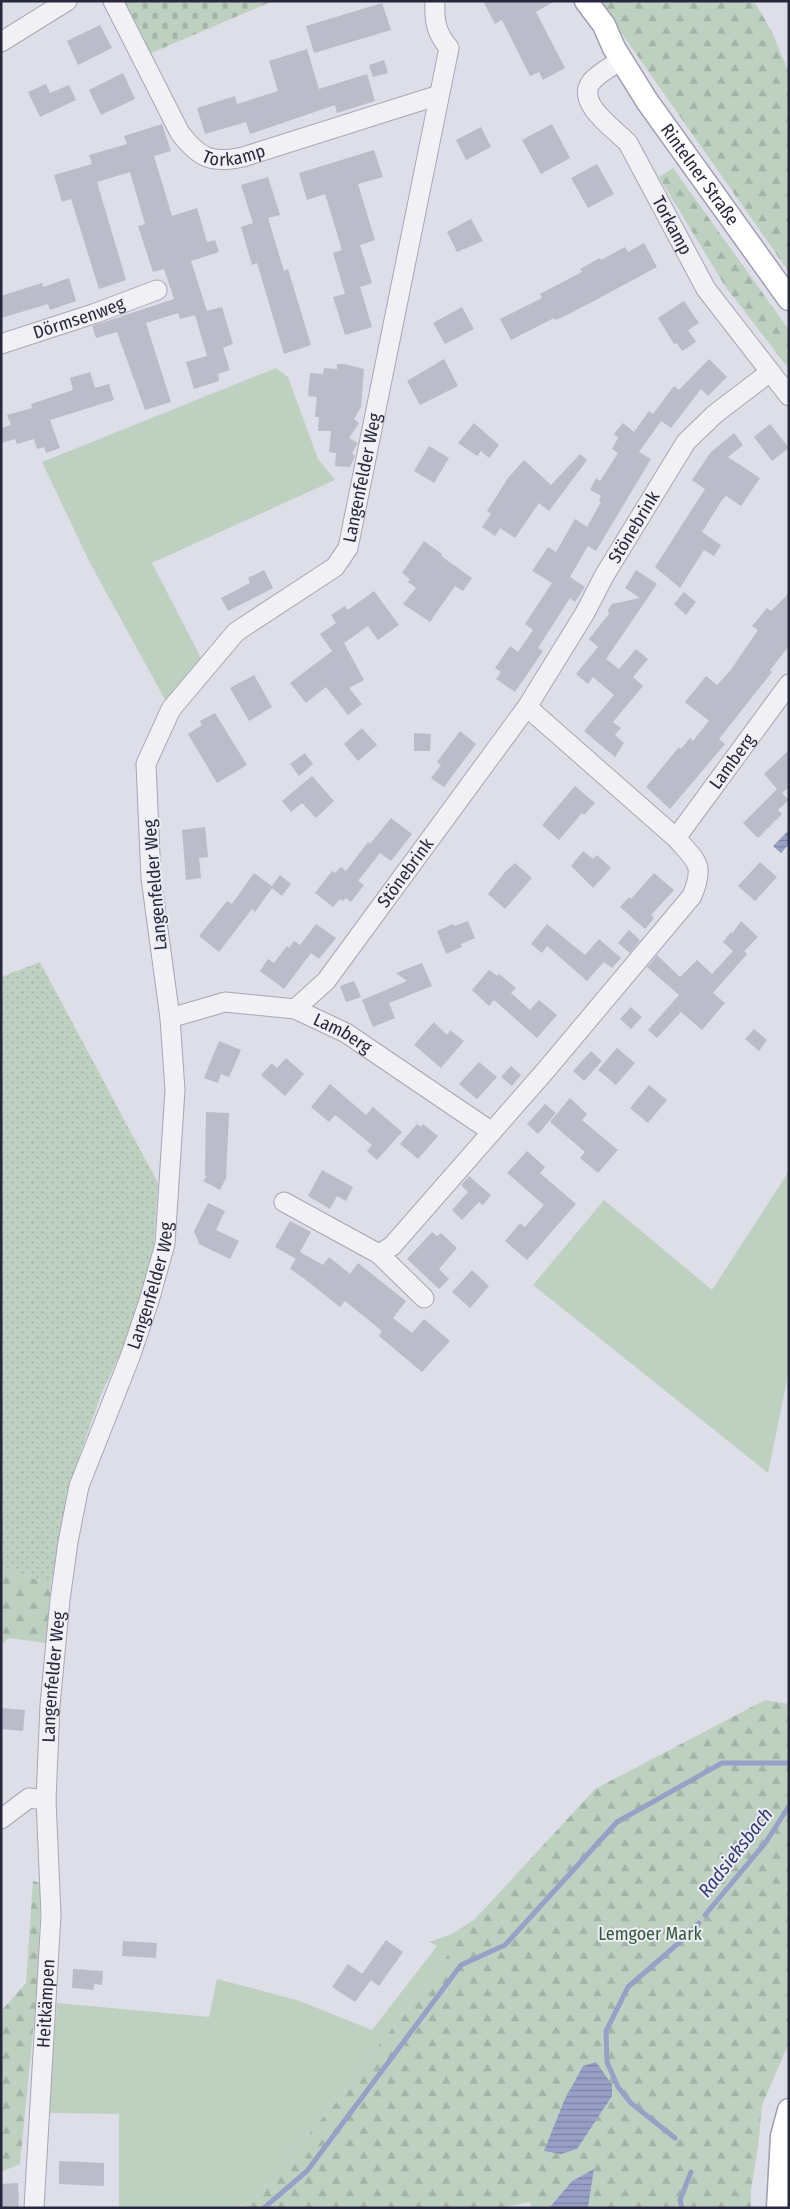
<svg xmlns="http://www.w3.org/2000/svg" width="790" height="2209" viewBox="0 0 790 2209" font-family="'Fira Sans Condensed',sans-serif">
  <style>
    .grass { fill: #bed1c0 }
    .forest { fill: url(#forest-firs) }
    .cemetery { fill: url(#cemetery-stones) }
    .park { fill: url(#park-dots) }
    .water { fill: url(#water-rules) }
    .lines { fill: none; stroke-linecap: round; stroke-linejoin: round }
    .stream { stroke: #98a0c7; stroke-width: 5 }
    .building { fill: #bbbbca }
    .minor-casing { stroke: #a6a7b4; stroke-width: 21 }
    .major-casing { stroke: #9d9eb3; stroke-width: 25 }
    .minor { stroke: #f0f0f5; stroke-width: 19 }
    .major { stroke: #fff; stroke-width: 22 }
    .labels { text-anchor: middle; stroke-width: 4; stroke-linejoin: round; paint-order: stroke }
    .street-label { font-size: 18px; fill: #27283d; stroke: #ecedf5 }
    .park-label { font-size: 18px; fill: #345939; stroke: #ecedf5 }
    .water-label { font-size: 19px; font-style: italic; fill: #313971; stroke: #ecedf5 }
  </style>
  <defs>
    <pattern id="forest-firs" width="22" height="20" patternUnits="userSpaceOnUse" patternTransform="scale(1.25)"><rect width="22" height="20" fill="#bed1c0"/><path d="M5 1l3.5 6h-7zM16 11l3.5 6h-7z" fill="#a3b3a6"/></pattern>
    <pattern id="cemetery-stones" width="16" height="16" patternUnits="userSpaceOnUse" patternTransform="scale(1.25)"><rect width="16" height="16" fill="#bed1c0"/><path d="M2 7V4a2 2 0 0 1 4 0v3zM10 15v-3a2 2 0 0 1 4 0v3z" fill="#a3b3a6"/></pattern>
    <pattern id="park-dots" width="8" height="8" patternUnits="userSpaceOnUse" patternTransform="scale(1.25)"><rect width="8" height="8" fill="#bed1c0"/><path d="M2 2h.1M6 6h.1" fill="none" stroke="#a3b3a6" stroke-width="1.8" stroke-linecap="round"/></pattern>
    <pattern id="water-rules" width="6" height="5" patternUnits="userSpaceOnUse" patternTransform="scale(1.25)"><rect width="6" height="5" fill="#98a0c7"/><path d="M0 2.5h6" fill="none" stroke="#7c82a3"/></pattern>
  </defs>
  <rect width="100%" height="100%" fill="#dddee7"/>
  <path class="grass" d="M276,368L288,377L318,459L335,480L152,563L203,662L168,705L90,563L42,462Z
    M789,1171V1371L768,1473L533,1285L604,1200L712,1290Z
    M475,1919L336,2102L252,2201L235,2208H119V2114L48,2113L57,2003L209,2017L217,1979L297,2000L372,2030L437,1946L429,1942L452,1934Z"/>
  <path class="forest" d="M599,1H754L772,32L789,73V272Z
    M673,168L789,330V369L725,286L659,177Z
    M1,1568L51,1584L46,1643L9,1638L1,1645Z
    M765,1700L789,1704V2043L762,2105L758,2147L751,2189V2208H588L594,2170L572,2181L549,2208H532L530,2202L500,2208H237L252,2201L336,2102L475,1919L595,1789Z
    M33,1881L41,1883L38,1980L20,2164L1,2172V2011L26,1983Z"/>
  <path class="cemetery" d="M123,1H273L149,54Z"/>
  <path class="park" d="M40,962L158,1183L154,1244L132,1329L102,1392L67,1491L51,1584L1,1568V977Z"/>
  <path class="water" d="M788,831L789,844L781,853L773,846Z
    M596,2062L612,2085V2096L577,2149L561,2154L544,2151L564,2101L583,2066Z
    M594,2169L588,2208H549L572,2181Z"/>
  <g class="lines">
    <path class="stream" d="M705,1915L766,1842L789,1806
      M675,2138L631,2103L618,2087L607,2062L606,2031L628,1987L689,1934L699,1923
      M264,2208L307,2171L461,1965L505,1945L617,1822L722,1763H789
      M682,2208L680,2200L691,2172"/>
  </g>
  <path class="building" d="M483,1H555L536,12L565,68L543,80L539,72L530,76L502,20L495,24Z
    M382,3L391,30L314,53L306,26Z
    M100,25L112,48L78,65L67,41Z
    M307,49L319,89L367,74L375,101L337,113L335,105L250,134L246,122L205,134L197,108L235,96L237,104L278,91L269,61Z
    M384,60L388,73L373,77L369,65Z
    M123,73L135,99L101,115L89,90Z
    M46,84L50,93L69,85L76,100L40,117L28,92Z
    M162,124L171,151L154,156L172,216L197,208L207,242L215,240L219,252L191,261L207,311L222,307L233,344L223,348L230,370L218,374L219,381L194,389L186,362L207,356L195,315L180,319L178,313L146,323L171,402L145,410L117,332L96,338L92,326L174,299L164,269L153,272L138,226L145,224L130,172L97,182L126,280L99,289L71,199L62,202L54,175L92,164L89,155L127,144L124,136Z
    M552,124L570,158L541,174L522,140Z
    M481,127L491,147L466,160L456,140Z
    M374,150L383,177L358,184L375,240L360,245L372,283L360,287L372,327L345,335L333,297L345,294L333,253L342,250L325,194L307,200L299,173Z
    M597,164L614,194L588,208L571,178Z
    M268,177L280,215L268,218L284,271L288,269L311,345L284,354L257,263L252,265L241,227L253,223L241,185Z
    M471,219L483,241L457,252L447,232Z
    M644,243L657,267L590,303L561,318L555,320L554,318L511,340L500,319L542,298L540,294L582,272L580,269L600,258L601,260L625,247L628,252Z
    M69,278L76,301L50,310L48,304L1,318V296L42,283L43,287Z
    M684,301L699,323L688,330L696,342L682,351L677,343L674,344L658,318Z
    M462,307L474,329L445,344L433,323Z
    M444,359L458,386L420,405L407,381Z
    M709,359L727,377L708,396L701,389L671,428L661,421L639,452L651,459L596,551L588,546L570,577L585,587L575,602L570,598L538,648L543,651L515,692L496,679L501,672L495,668L510,646L518,652L533,630L525,624L552,583L532,571L548,547L556,552L575,519L587,527L601,502L599,501L601,496L590,490L596,478L600,481L618,453L612,449L618,438L614,434L623,423L634,432L649,411L653,414L674,386L679,390Z
    M337,364H344L364,369L361,407L354,419L359,423L349,438L358,443L352,453L355,456L350,467L335,466L336,453L329,452L331,431H318L319,417H315L317,397L308,396L310,373L323,374L324,368L337,369Z
    M90,372L95,388L109,384L114,400L50,420L60,448L46,453L44,447L37,449L34,439L17,444L15,439L1,443V428L11,425L7,415L32,408L31,404L73,390L70,378Z
    M474,423L499,445L489,458L481,451L477,456L458,443Z
    M770,424L789,448L772,461L754,437Z
    M734,433L743,445L728,457L760,478L741,506L726,496L722,500L702,532L721,545L714,556L704,550L680,588L655,567L705,489L692,480L711,452Z
    M429,446L449,458L434,483L414,471Z
    M580,454L587,460L549,511L539,503L515,538L500,528L495,536L482,527L491,514L487,511L508,478L524,460L551,485Z
    M424,541L442,554L441,556L472,578L463,591L455,586L430,622L403,604L416,588L408,582L410,579L402,573Z
    M264,570L273,588L228,611L221,598L250,583L248,578Z
    M636,570L657,584L606,659L619,669L636,649L648,659L633,677L643,686L613,722L621,728L615,735L624,743L615,757L584,731L614,695L593,677L588,684L576,674L598,647L589,639L609,614L608,610L612,604L640,598L625,588Z
    M374,591L399,625L378,640L368,626L344,643L364,680L349,688L362,704L348,715L326,687L306,703L290,683L332,651L320,634L336,623L331,615L345,606L348,610Z
    M684,592L696,602L686,615L674,604Z
    M789,593V646L770,670L772,672L719,739L725,744L670,809L646,787L679,747L681,749L690,738L693,741L709,721L685,702L706,676L717,685L730,671L758,630L752,626L767,608L771,611Z
    M254,675L272,707L249,721L230,688Z
    M215,713L247,765L217,783L188,734L202,725L200,721Z
    M362,728L377,745L358,761L344,744Z
    M460,731L476,744L444,787L431,778L441,765L437,762Z
    M414,733L431,734L430,751H414Z
    M789,750V787L782,793L789,800L778,810L782,814L758,838L743,823L777,789L764,774Z
    M305,753L313,764L299,776L290,764Z
    M312,776L334,801L316,818L302,803L291,812L282,801Z
    M575,786L595,803L584,815L582,813L559,840L542,825Z
    M391,818L412,834L391,861L380,853L358,881L364,885L351,902L346,898L343,901L340,899L333,907L315,893L332,871L335,873L341,867L346,871L368,842L370,844Z
    M205,827L208,857L199,858L201,878L186,880L182,830Z
    M583,851L593,859L597,855L611,868L593,888L571,866Z
    M760,862L777,877L755,901L738,886Z
    M515,863L532,878L505,909L488,894L505,872Z
    M254,873L272,886L280,875L291,884L282,896L272,888L255,912L252,909L219,952L199,936L227,901L232,904Z
    M654,873L674,890L651,915L654,918L645,929L620,907L629,897L631,899Z
    M468,921L475,938L461,944L462,947L446,954L437,931L453,924L454,926Z
    M741,921L758,937L744,951L747,954L713,993L725,1003L702,1030L681,1012L657,1038L648,1030L679,995L647,967L657,955L680,977L697,960L712,974L733,951L723,942L731,932L732,934Z
    M316,924L336,938L319,959L311,953L284,989L260,971L268,959L274,963L287,946L289,948L294,941L300,945Z
    M547,924L585,955L599,939L621,958L612,968L604,962L587,981L547,946L542,953L531,944Z
    M629,930L640,940L630,953L618,943Z
    M422,963L432,986L389,1003L395,1018L373,1027L362,1000L407,981L396,973Z
    M489,970L497,976L499,974L516,988L511,993L530,1010L539,1000L557,1015L537,1038L494,1000L489,1006L472,990Z
    M354,981L361,997L346,1002L340,986Z
    M631,1007L642,1017L631,1029L620,1019Z
    M434,1022L447,1035L450,1030L464,1041L441,1068L414,1045Z
    M754,1029L767,1040L759,1051L745,1039Z
    M219,1041L241,1050L229,1077L221,1074L218,1083L204,1078Z
    M617,1048L635,1063L616,1085L598,1070Z
    M591,1051L602,1061L584,1081L573,1071Z
    M286,1058L304,1074L285,1096L261,1075L272,1063L277,1068Z
    M479,1062L497,1077L477,1099L459,1084Z
    M511,1066L521,1075L512,1086L501,1077Z
    M330,1084L366,1115L373,1107L402,1132L377,1160L367,1151L372,1145L339,1118L335,1115L329,1122L311,1107Z
    M649,1085L667,1100L648,1123L630,1108Z
    M570,1098L587,1114L582,1120L618,1150L598,1173L580,1158L585,1152L550,1122Z
    M545,1104L556,1113L538,1134L527,1124Z
    M206,1112L229,1113L226,1178L220,1190L203,1181L207,1176L205,1175Z
    M417,1124L421,1127L423,1124L438,1136L418,1159L400,1144Z
    M527,1151L545,1167L540,1173L576,1204L527,1260L505,1241L520,1223L525,1227L544,1205L507,1173Z
    M322,1170L353,1187L346,1201L337,1196L330,1209L308,1196Z
    M469,1176L491,1195L483,1205L479,1202L462,1220L452,1210L468,1192L461,1185Z
    M208,1203L225,1211L216,1230L239,1241L230,1259L199,1244L194,1231Z
    M290,1221L311,1232L300,1252L323,1265L329,1257L350,1274L358,1263L406,1301L393,1318L412,1333L424,1319L450,1341L422,1372L379,1336L382,1331L345,1301L340,1307L302,1277L290,1269L297,1256L296,1259L275,1247Z
    M432,1232L437,1236L441,1233L457,1248L439,1269L449,1279L439,1289L407,1259Z
    M472,1270L489,1286L470,1308L452,1292Z
    M1,1708L25,1710L23,1731L1,1729Z
    M386,1940L403,1952L379,1986L362,1974Z
    M123,1941L157,1943L156,1958L122,1956Z
    M348,1964L371,1980L355,2002L332,1987Z
    M73,1969L103,1971L102,1985L94,1984V1990L72,1988Z
    M59,2161L104,2163V2186L59,2184Z
    M18,2183L19,2208H1V2184Z"/>
  <g class="lines">
    <defs>
      <g id="minor">
        <path id="s1" d="M113,1L180,133C199,158 212,164 243,157L439,95"/>
        <path d="M1,42L67,1"/>
        <path id="s2" d="M621,60C612,66 599,73 592,81C574,103 616,130 628,143L706,289L789,396"/>
        <path id="s3" d="M1,344L96,313L157,290"/>
        <path id="s4" d="M676,838L789,684"/>
        <path id="s5" d="M295,1009L326,981L527,707L585,613L604,576L686,442L715,414L770,372"/>
        <path id="s6" d="M170,1018L225,1002L295,1009L346,1033L492,1132"/>
        <path d="M284,1202L379,1254L424,1298"/>
        <path d="M379,1254L392,1246L546,1070L692,896C705,864 697,862 676,838L527,707"/>
        <path d="M1,1819L29,1798L46,1800"/>
        <path id="s7" d="M34,2208L51,1915L46,1800L50,1705L60,1600L68,1542L79,1486L130,1357L149,1301L165,1244L175,1090L170,1018L151,878L146,764L171,709L236,632L335,567L348,548L449,48C436,33 434,20 435,1"/>
      </g>
      <g id="major">
        <path id="s8" d="M586,1L604,25L614,48L647,101L789,299"/>
        <path d="M778,2208L782,2136L789,2110"/>
      </g>
    </defs>
    <use href="#minor" class="minor-casing"/>
    <use href="#major" class="major-casing"/>
    <use href="#minor" class="minor"/>
    <use href="#major" class="major"/>
  </g>
  <g class="labels">
    <g class="street-label">
      <text dy="6" stroke="none"><textPath href="#s1" startOffset="212">Torkamp</textPath></text>
      <text dy="6" stroke="none"><textPath href="#s8" startOffset="208">Rintelner Straße</textPath></text>
      <text dy="6" stroke="none"><textPath href="#s2" startOffset="208">Torkamp</textPath></text>
      <text dy="6" stroke="none"><textPath href="#s3" startOffset="82">Dörmsenweg</textPath></text>
      <text dy="6" stroke="none"><textPath href="#s7" startOffset="1838">Langenfelder Weg</textPath></text>
      <text dy="6" stroke="none"><textPath href="#s5" startOffset="591">Stönebrink</textPath></text>
      <text dy="6" stroke="none"><textPath href="#s4" startOffset="95">Lamberg</textPath></text>
      <text dy="6" stroke="none"><textPath href="#s5" startOffset="176">Stönebrink</textPath></text>
      <text transform="translate(155 885) rotate(-95)" y="6">Langenfelder Weg</text>
      <text dy="6" stroke="none"><textPath href="#s6" startOffset="181">Lamberg</textPath></text>
      <text dy="6" stroke="none"><textPath href="#s7" startOffset="938">Langenfelder Weg</textPath></text>
      <text dy="6" stroke="none"><textPath href="#s7" startOffset="532">Langenfelder Weg</textPath></text>
      <text dy="6" stroke="none"><textPath href="#s7" startOffset="205">Heitkämpen</textPath></text>
    </g>
    <g class="park-label">
      <text x="650" y="1940">Lemgoer Mark</text>
    </g>
    <g class="water-label">
      <text transform="translate(735 1852) rotate(-52)" y="7">Radsieksbach</text>
    </g>
  </g>
  <rect width="790" height="2209" fill="none" stroke="#27283d" stroke-width="5"/>
</svg>
